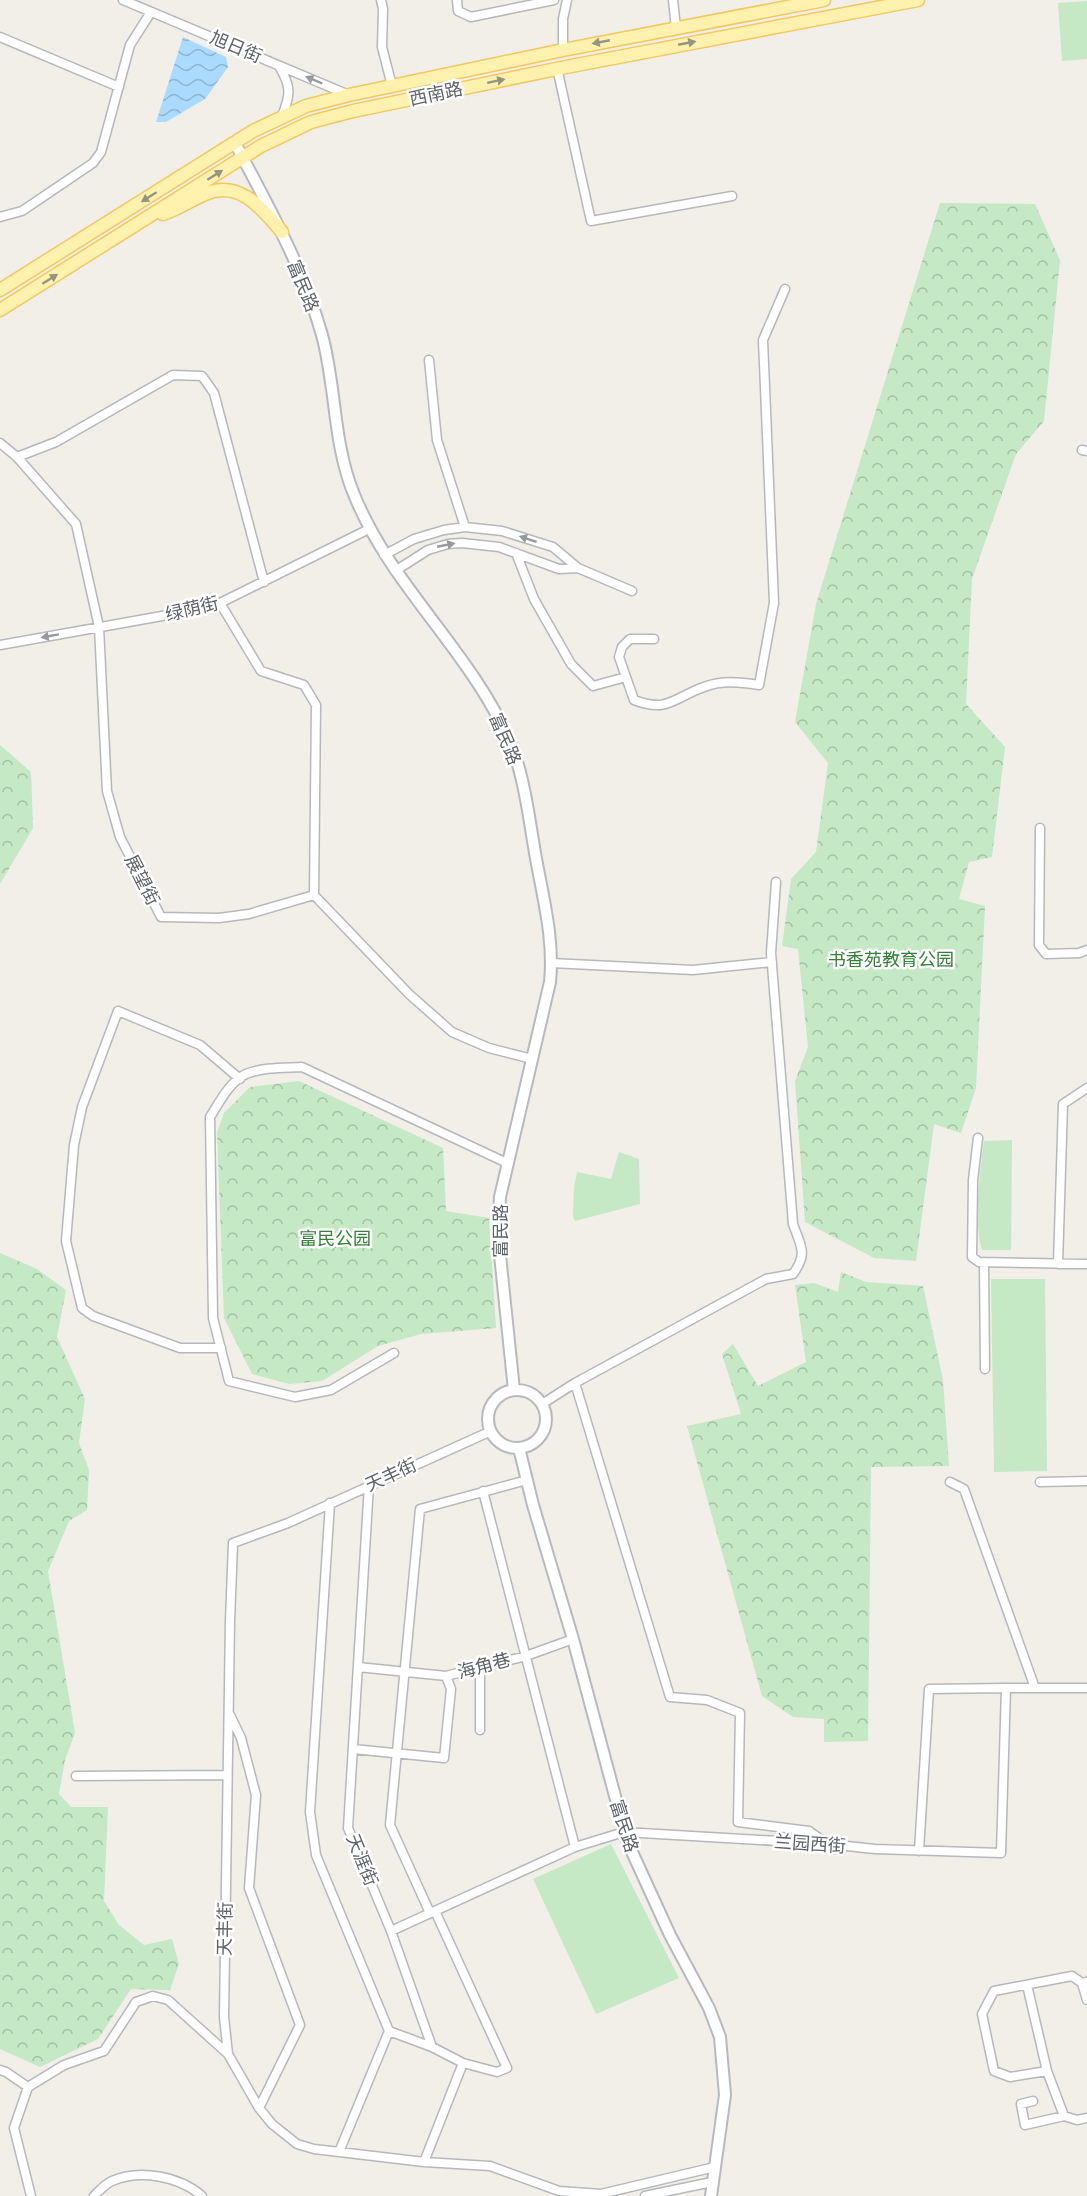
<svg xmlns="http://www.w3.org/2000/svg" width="1087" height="2196" viewBox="0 0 1087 2196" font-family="'Work Sans','Noto Sans SC',sans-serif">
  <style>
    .forest { fill: url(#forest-crowns) }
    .pitch { fill: #c5e8c5 }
    .water { fill: url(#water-waves) }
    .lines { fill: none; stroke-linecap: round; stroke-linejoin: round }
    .street-casing { stroke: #b5b8bc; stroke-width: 11 }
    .secondary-casing { stroke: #b6babf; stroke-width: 14 }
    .primary-casing { stroke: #f2c960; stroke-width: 15 }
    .street { stroke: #fff; stroke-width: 8 }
    .secondary { stroke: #fff; stroke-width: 10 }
    .primary { stroke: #fff2af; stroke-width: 12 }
    .oneway { fill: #979581 }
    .oneway2 { fill: #979a9d }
    .labels { text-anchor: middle; stroke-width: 5; stroke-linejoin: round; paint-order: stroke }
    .street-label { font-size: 18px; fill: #5f6368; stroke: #fff }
    .park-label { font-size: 18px; fill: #348238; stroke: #fff }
  </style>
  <defs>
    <pattern id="forest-crowns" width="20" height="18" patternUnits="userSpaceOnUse" patternTransform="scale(1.5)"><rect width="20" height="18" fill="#c5e8c5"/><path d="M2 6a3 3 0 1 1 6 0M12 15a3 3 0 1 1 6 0" fill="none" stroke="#a3c0a4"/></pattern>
    <pattern id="water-waves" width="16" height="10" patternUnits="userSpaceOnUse" patternTransform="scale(1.5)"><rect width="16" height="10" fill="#aadaff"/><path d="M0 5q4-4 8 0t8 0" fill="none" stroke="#8eb4d2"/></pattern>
  </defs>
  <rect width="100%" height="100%" fill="#f1efe8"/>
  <path class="forest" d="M940,203L1035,204L1060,260L1044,421L1016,454L972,579L966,704L1005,747L992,857L969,862L959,899L985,906L976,1088L961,1133L934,1124L916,1261L874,1258L805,1222L795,1081L808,1047L798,949L782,946L791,879L816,852L828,763L795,722L816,604Z
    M0,745L31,772L33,828L0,884Z
    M299,1081L443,1148L446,1211L489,1218L496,1328L421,1334L378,1346L322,1381L289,1384L252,1374L224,1318L217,1132L224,1113L250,1087Z
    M0,1253L37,1269L66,1290L57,1337L85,1399L79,1443L89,1470L87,1510L69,1521L48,1571L75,1733L65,1760L59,1794L71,1807H108L104,1901L119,1925L144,1945L172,1939L179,1964L170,1990L131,1989L98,2039L40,2067L0,2049Z
    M841,1272L866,1282L923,1286L943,1380L949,1466L871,1467L868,1741L824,1742V1719L793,1717L762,1696L687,1426L741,1414L722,1354L733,1344L758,1386L806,1362L795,1285L814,1283L838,1292Z"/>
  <path class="pitch" d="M1087,1V59L1062,61L1058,3Z
    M1012,1140L1011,1250H982C973,1221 980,1172 984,1141Z
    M619,1152L639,1159L640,1204L575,1221L573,1217L574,1188L577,1172L611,1179Z
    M991,1279H1045L1047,1471L994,1472Z
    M611,1844L679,1978L596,2014L533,1879Z"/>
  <path class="water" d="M183,37L226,57L228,67L205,99L166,122H156Z"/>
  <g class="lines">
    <defs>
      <path id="street" d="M123,0L349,95
        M381,0L383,9L382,47L392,86
        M457,0L458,11L471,17L554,0
        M673,0L676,28
        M0,37L119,87
        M563,50V19L567,0
        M279,66C291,86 291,94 282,116
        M557,68L591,221L732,196
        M0,217L22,211L93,163L101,152L130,45L151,12
        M429,360L437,440L465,527
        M0,443L17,457L76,524L99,627L107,791L120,837L161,917L219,918L249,914L314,895L409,994L452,1032L489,1048L532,1059
        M1082,450L1087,451
        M17,457L56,442L173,375L202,376L214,393L264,582
        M516,553L534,599L571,664L593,686L626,677
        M384,555L414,539L444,530L465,527L502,531L553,547L578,568L632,591
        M395,571L428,550L448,544L462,543L499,547L559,569L578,568
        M220,603L261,671L304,685L316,705L314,895
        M654,639H630L622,647L619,657L634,700C668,713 673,698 704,687C722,680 740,682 759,685L774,603L763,340L785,289
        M0,645L212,607L369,529
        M1040,828L1039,945L1046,954L1079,953L1087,950
        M551,963L693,970L772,962
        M978,1138L973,1180L972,1257L979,1262L1087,1264
        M984,1262L985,1369
        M1058,1264L1063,1104L1087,1088
        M221,1348H180L93,1316L82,1308L66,1241L74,1145L82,1107L118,1011L200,1045L240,1079
        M394,1353L331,1390L295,1397L229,1381L213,1318L210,1117C219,1103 230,1081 246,1074C263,1067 285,1068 302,1067L507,1163
        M575,1383L670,1697L707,1700L740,1713L738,1822L809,1831L827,1844
        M542,1404L575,1383L766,1279L793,1274C808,1253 801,1247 793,1224L771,953L776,882
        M491,1431L288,1523L233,1543L230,1621L224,2017L228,2054L259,2108L272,2124L297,2144L314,2149L424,2162L490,2166L559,2191L601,2194L715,2167
        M950,1482L964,1489L1035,1688
        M1040,1482L1087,1481
        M369,1485L348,1828L391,1931L432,2047L463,2063L424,2162
        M483,1491L575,1847
        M330,1503L310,1812L316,1855L389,2031L339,2152
        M358,1667L446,1676L526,1656L573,1639
        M230,1715L241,1738L256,1795L249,1888L300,2025L259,2108
        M480,1730V1667
        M353,1749L444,1758L451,1689L446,1676
        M76,1776L227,1775
        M919,1851L929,1689L1006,1688
        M435,1911L507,2068L497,2072L463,2063
        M430,1913L390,1825L420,1509L527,1480
        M391,1931L575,1847L624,1832L828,1844L875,1849L1001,1853L1006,1688H1087
        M1082,1983L1087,2000
        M1027,1985L1047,2071L1064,2116
        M389,2031L432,2047
        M0,2070L6,2072L28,2087
        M1047,2071L1010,2077L994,2071L982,2014L994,1991L1072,1976L1082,1983L1087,1982
        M1033,2101L1021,2104L1025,2125L1064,2116L1077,2120L1087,2118
        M31,2196L14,2128L28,2087L64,2065L104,2051L136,2002L153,1996L168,2000L228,2054
        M94,2196C99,2191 105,2184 112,2181C140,2169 179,2176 202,2196
        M645,2196L712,2182"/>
      <path id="secondary" d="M235,143C267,204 303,267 322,335C336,386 333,442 353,492C381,563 433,616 475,679C493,706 509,735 518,765C528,798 531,835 538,869C545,906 554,944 550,982L500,1197L498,1236L514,1390
        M488 1419a29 29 0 1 1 58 0a29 29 0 1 1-58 0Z
        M519,1448L533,1505L573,1639L627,1841L670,1935L709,2008L720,2037L725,2095L711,2196"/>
      <path id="primary" d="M163,214C178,209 191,200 205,194C240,179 262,209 282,232
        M0,290L253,131L306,106L349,95L563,50L824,0
        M0,310L261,146L311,122L353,111L566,67L918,0"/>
    </defs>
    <use href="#street" class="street-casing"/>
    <use href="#secondary" class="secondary-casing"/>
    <use href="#primary" class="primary-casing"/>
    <use href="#street" class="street"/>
    <use href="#secondary" class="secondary"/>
    <use href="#primary" class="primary"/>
  </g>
  <defs><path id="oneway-solid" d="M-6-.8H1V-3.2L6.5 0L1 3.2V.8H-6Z" transform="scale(1.5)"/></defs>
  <g class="oneway">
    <use href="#oneway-solid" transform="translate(601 42) rotate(169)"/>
    <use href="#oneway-solid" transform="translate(687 43) rotate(-11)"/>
    <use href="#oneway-solid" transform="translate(496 81) rotate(-12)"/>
    <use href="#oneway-solid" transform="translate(215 175) rotate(-32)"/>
    <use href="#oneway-solid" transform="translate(149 197) rotate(148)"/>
    <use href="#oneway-solid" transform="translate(50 279) rotate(-32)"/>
  </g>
  <g class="oneway2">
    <use href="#oneway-solid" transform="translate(314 80) rotate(-157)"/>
    <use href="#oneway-solid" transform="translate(528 539) rotate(-162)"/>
    <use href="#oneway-solid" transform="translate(446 545) rotate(-11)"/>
    <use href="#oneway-solid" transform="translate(50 636) rotate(170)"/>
  </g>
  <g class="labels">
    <g class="street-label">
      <text transform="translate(236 47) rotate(23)" y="6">旭日街</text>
      <text transform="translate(436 94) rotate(-12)" y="6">西南路</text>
      <text transform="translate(303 286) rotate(68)" y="6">富民路</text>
      <text transform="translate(192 609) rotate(-13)" y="6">绿荫街</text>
      <text transform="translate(505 739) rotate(67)" y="6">富民路</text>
      <text transform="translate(142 880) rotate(63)" y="6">展望街</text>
      <text transform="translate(501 1231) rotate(-90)" y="6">富民路</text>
      <text transform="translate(391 1475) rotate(-25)" y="6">天丰街</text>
      <text transform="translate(484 1666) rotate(-15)" y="6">海角巷</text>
      <text transform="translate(624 1826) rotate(72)" y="6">富民路</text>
      <text transform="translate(810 1844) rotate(4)" y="6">兰园西街</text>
      <text transform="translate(362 1860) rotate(68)" y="6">天涯街</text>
      <text transform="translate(225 1929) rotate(-89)" y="6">天丰街</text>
    </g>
    <g class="park-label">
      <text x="891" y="966">书香苑教育公园</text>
      <text x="335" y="1245">富民公园</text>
    </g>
  </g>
</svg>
